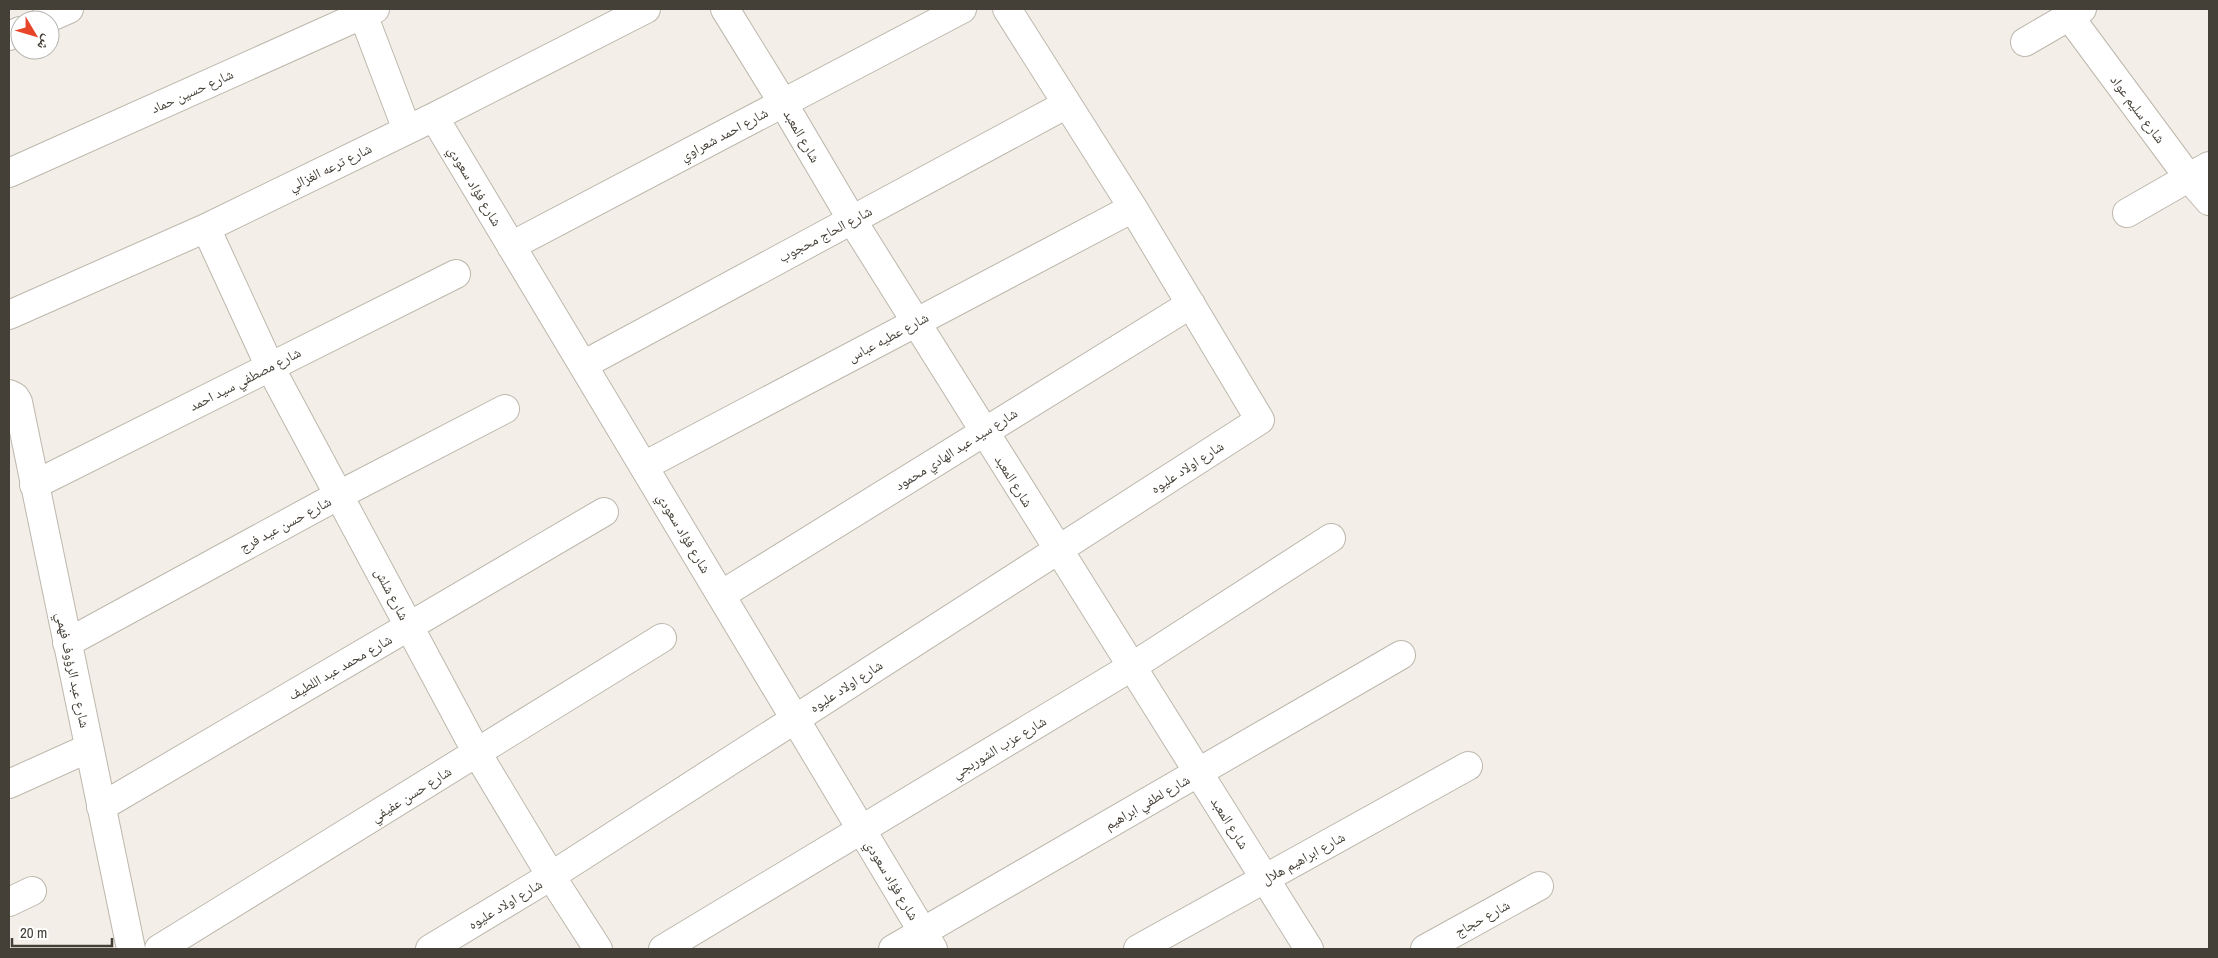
<svg xmlns="http://www.w3.org/2000/svg" width="2218" height="958" viewBox="0 0 2218 958" font-family="'Archivo Narrow','Noto Naskh Arabic',sans-serif">
  <style>
    .lines { fill: none; stroke-linecap: round; stroke-linejoin: round }
    .street-casing { stroke: #bdb7ac; stroke-width: 30 }
    .street { stroke: #fff; stroke-width: 28 }
    .labels { text-anchor: middle; stroke-width: 4; stroke-linejoin: round; paint-order: stroke }
    .street-label { font-size: 14px; fill: #454037; stroke: #fff }
  </style>
  <rect width="100%" height="100%" fill="#f3efe8"/>
  <g class="lines">
    <defs>
      <path id="street" d="M361,9L407,130
        M725,9L783,103L852,220L1309,949
        M2069,16L2189,178L2209,201
        M44,20L69,9
        M9,36L20,31
        M2025,42L2082,9
        M434,117L933,949
        M9,173L375,9
        M2127,213L2209,166
        M206,228L270,367L477,753L551,876L598,949
        M511,246L962,9
        M9,315L206,228L434,117L646,9
        M583,365L1067,104
        M9,394L15,397L18,402L131,949
        M644,466L1133,208
        M34,485L456,274
        M721,595L1191,304
        M67,643L339,495L505,409
        M9,784L89,748
        M101,807L604,512
        M9,902L32,891
        M159,949L662,638
        M430,949L551,876L1260,420L1133,208L1007,9
        M663,949L1133,666L1331,538
        M893,949L1401,655
        M1138,949L1468,766
        M1425,949L1539,886"/>
    </defs>
    <use href="#street" class="street-casing"/>
    <use href="#street" class="street"/>
  </g>
  <g class="labels">
    <g class="street-label">
      <text transform="translate(192 91) rotate(-24)" y="5">شارع حسين حماد</text>
      <text transform="translate(2138 109) rotate(53)" y="5">شارع سليم عواد</text>
      <text transform="translate(724 134) rotate(-28)" y="5">شارع احمد شعراوي</text>
      <text transform="translate(802 136) rotate(60)" y="5">شارع المعبد</text>
      <text transform="translate(330 167) rotate(-26)" y="5">شارع ترعه الغزالي</text>
      <text transform="translate(475 186) rotate(59)" y="5">شارع فؤاد سعودي</text>
      <text transform="translate(825 234) rotate(-28)" y="5">شارع الحاج محجوب</text>
      <text transform="translate(888 337) rotate(-28)" y="5">شارع عطيه عباس</text>
      <text transform="translate(245 379) rotate(-27)" y="5">شارع مصطفي سيد احمد</text>
      <text transform="translate(956 449) rotate(-32)" y="5">شارع سيد عبد الهادي محمود</text>
      <text transform="translate(1187 467) rotate(-33)" y="5">شارع اولاد عليوه</text>
      <text transform="translate(1014 481) rotate(58)" y="5">شارع المعبد</text>
      <text transform="translate(285 524) rotate(-28)" y="5">شارع حسن عيد فرج</text>
      <text transform="translate(684 533) rotate(59)" y="5">شارع فؤاد سعودي</text>
      <text transform="translate(392 594) rotate(62)" y="5">شارع شلش</text>
      <text transform="translate(340 667) rotate(-30)" y="5">شارع محمد عبد اللطيف</text>
      <text transform="translate(73 670) rotate(78)" y="5">شارع عبد الرؤوف فهمي</text>
      <text transform="translate(846 686) rotate(-33)" y="5">شارع اولاد عليوه</text>
      <text transform="translate(999 747) rotate(-31)" y="5">شارع عزب الشوربجي</text>
      <text transform="translate(411 794) rotate(-32)" y="5">شارع حسن عفيفي</text>
      <text transform="translate(1147 802) rotate(-30)" y="5">شارع لطفي ابراهيم</text>
      <text transform="translate(1230 823) rotate(58)" y="5">شارع المعبد</text>
      <text transform="translate(1303 858) rotate(-29)" y="5">شارع ابراهيم هلال</text>
      <text transform="translate(892 880) rotate(59)" y="5">شارع فؤاد سعودي</text>
      <text transform="translate(505 904) rotate(-31)" y="5">شارع اولاد عليوه</text>
      <text transform="translate(1482 918) rotate(-29)" y="5">شارع حجاج</text>
    </g>
  </g>
  <rect width="2218" height="958" fill="none" stroke="#454037" stroke-width="20"/>
  <g transform="translate(35 35) rotate(128)"><circle r="24" fill="#ffffff" stroke="#b5b3af"/>
  <path d="M0-4L9 19L0 12L-9 19Z" fill="#e7452a"/>
  <text y="-8" font-size="14" font-weight="bold" text-anchor="middle" fill="#454037">ش</text>
  </g>
  <path d="M12 938v8h100v-8" fill="none" stroke="#454037" stroke-width="2.5"/>
  <text x="20" y="938" font-size="15" fill="#454037" stroke="#ffffff" stroke-width="4" paint-order="stroke">20 m</text>
</svg>
